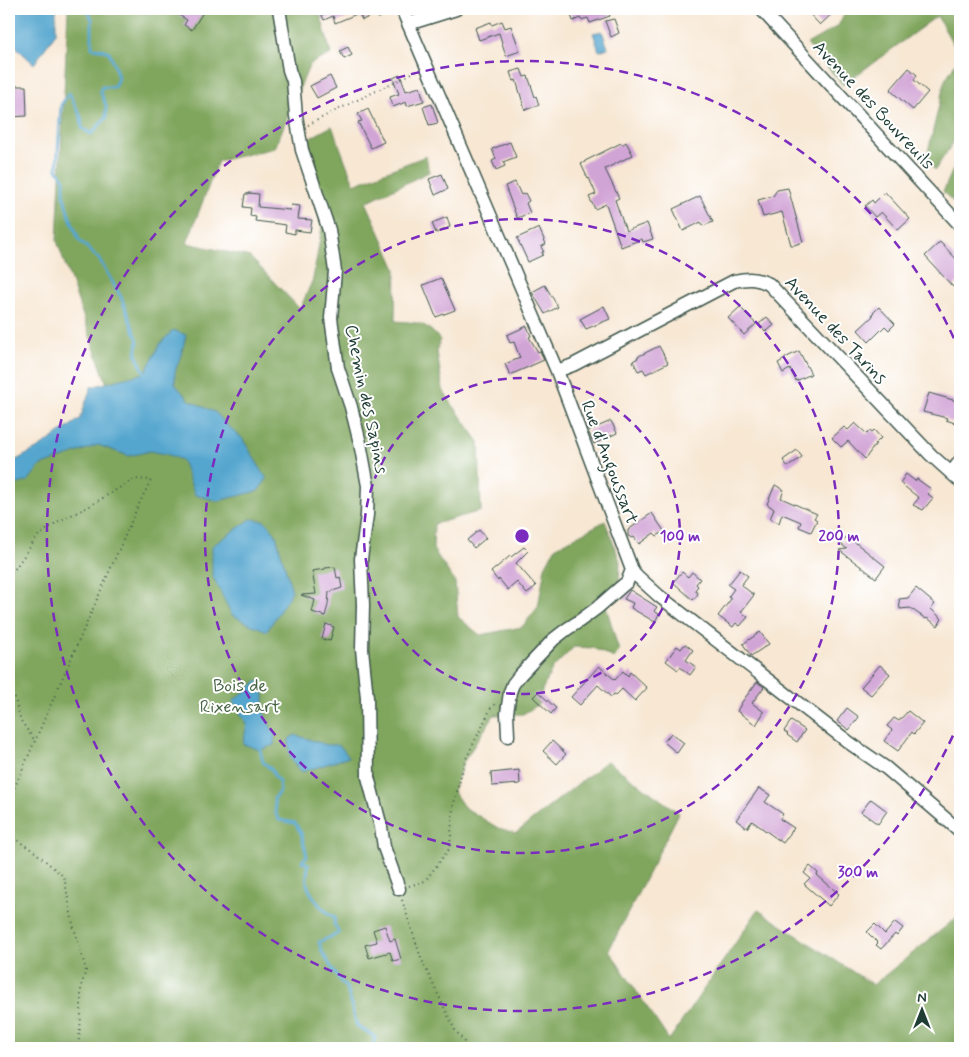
<svg xmlns="http://www.w3.org/2000/svg" width="969" height="1057" viewBox="0 0 969 1057" font-family="Mynerve,sans-serif">
  <style>
    .forest { fill: #80a65d; stroke: #507248 }
    .water { fill: #55a6cf; stroke: #3a7282 }
    .lines { fill: none; stroke-linecap: round; stroke-linejoin: round }
    .stream { stroke: #55a6cf; stroke-width: 3 }
    .building { fill: #d1a4d6 }
    .minor-casing { stroke: #3f564c; stroke-width: 15 }
    .path { stroke: #3f564c; stroke-width: 2; stroke-dasharray: 1 4; stroke-linecap: butt }
    .minor { stroke: #fff; stroke-width: 12 }
    .ring { fill: none; stroke: #7b2cbf; stroke-width: 2.5; stroke-dasharray: 9 6 }
    .labels { text-anchor: middle; stroke-width: 4; stroke-linejoin: round; paint-order: stroke }
    .street-label { font-size: 18px; fill: #1f3d34; stroke: #fff }
    .park-label { font-size: 18px; fill: #466444; stroke: #fff }
    .centre { fill: #7b2cbf; stroke: #fff; stroke-width: 2.5 }
    .ring-label { font-size: 15px; text-anchor: middle; font-weight: bold; fill: #7b2cbf; stroke: #fff; stroke-width: 4; stroke-linejoin: round; paint-order: stroke }
  </style>
  <rect width="100%" height="100%" fill="#fff"/>
  <filter id="ink" filterUnits="userSpaceOnUse"><feTurbulence type="fractalNoise" baseFrequency=".02" numOctaves="2"/><feDisplacementMap in="SourceGraphic" scale="10" xChannelSelector="R" yChannelSelector="G"/><feConvolveMatrix kernelMatrix="1 2 1 2 8 2 1 2 1" color-interpolation-filters="sRGB"/></filter>
  <filter id="wash" filterUnits="userSpaceOnUse"><feTurbulence type="fractalNoise" baseFrequency=".0096" numOctaves="4" result="noise"/><feDisplacementMap in="SourceGraphic" scale="20" xChannelSelector="R" yChannelSelector="G"/><feGaussianBlur stdDeviation="1.12" result="paint"/><feColorMatrix in="noise" values="0 0 0 0 0 0 0 0 0 0 0 0 0 0 0 0 0 1.4 0 .05"/><feComposite in="paint" operator="in"/></filter>
  <g filter="url(#wash)">
    <rect width="100%" height="100%" fill="#f7e7d3"/>
    <path class="forest" d="M68,9H319L331,54L310,64L287,118L275,148L218,161L187,243L250,257L300,309L313,279L322,227L299,144L332,126L354,184L426,156L429,172L366,202L396,269L395,321C418,323 425,321 440,340L437,352L443,391L479,442L481,511L434,524L433,549L455,582L458,617L480,635L522,627L538,607L545,567L555,548L605,521L620,561L619,587L606,606L619,651L614,658L593,648L574,647L553,668L542,690L539,704L523,714L494,715L464,761L453,791L464,807L498,828L516,833L607,761L679,813L609,950L669,1040L758,910L873,985L960,915V1048H9V470L117,413L57,241Z
      M847,9H960V132L935,170L926,160L945,80L960,56L937,16L843,85L807,44L838,26Z
      M955,165L960,169V208L943,192Z"/>
    <path class="water" d="M9,9H56V33L34,64L18,49L9,33Z
      M602,31L608,48L599,51L593,33Z
      M173,330L186,335L182,352L175,372V384L189,400L216,413L228,426L242,438L267,479L258,491L218,501L195,495L182,460L166,454L150,451L129,456L98,445L40,466L28,481L9,487V464L40,447L80,419L91,387L145,373L160,344Z
      M251,519L265,521L275,532L292,591L267,631L250,624L232,615L212,575V546Z
      M257,681L262,683L264,696V714L275,735L274,745L260,750L243,744L247,724L233,701L249,688Z
      M295,735L327,745H338L342,748L349,757L302,772C289,760 289,757 289,739Z"/>
    <g class="lines">
      <path class="stream" d="M87,9L92,19V48L101,49L109,52L114,64L118,78L114,87H102L100,91L106,105V118L91,134L82,128L81,117L69,93L61,105L57,169L64,179V197L68,212L79,240L99,259L121,297L138,341L136,355L145,373
        M260,750L263,762L272,770L274,775L279,782L280,790L274,799L276,814L279,820L295,823L301,833L307,856L302,861L303,862L308,864C308,871 306,877 307,884C310,895 325,914 335,917L334,924L339,933L319,942L322,952L338,978L347,989L357,1026L375,1037L372,1048"/>
    </g>
    <g id="blocks">
      <path class="building" d="M169,9H198L203,12L192,30L184,25L187,20Z
        M319,9H394V12L378,18L377,14L362,20L359,13L335,23L333,16L324,20Z
        M569,9H608L610,16L590,23L588,18L581,20L580,18L573,21Z
        M805,9H837L820,25Z
        M614,19L619,33L611,37L605,21Z
        M502,21L505,28L511,26L520,51L506,56L499,33L479,40L475,28L491,22L492,25Z
        M348,47L352,55L344,59L340,51Z
        M909,68L917,75L914,80L928,92L913,110L890,90Z
        M521,69L524,77L528,76L535,97L536,96L539,105L525,110L516,80L513,81L510,72Z
        M400,75L406,91L420,87L424,101L407,106L406,102L393,107L390,97L399,94L393,78Z
        M330,76L336,88L317,98L310,86Z
        M13,86H26L27,116L9,117V92H13Z
        M432,104L438,123L429,125L423,107Z
        M368,109L384,142L371,148L358,122L362,121L358,114Z
        M510,142L516,157L503,162L505,166L496,170L492,161L496,159L492,149Z
        M626,142L633,155L605,169L619,198L615,200L626,231L647,223L653,239L643,242L642,239L621,247L606,204L595,209L589,197L596,194L589,178L588,179L581,164L585,162V161L621,143L622,145Z
        M442,174L448,189L435,195L429,179Z
        M515,182L521,195L525,193L529,201L526,203L530,213L517,218L505,186Z
        M788,188L803,242L794,245H791L782,212L763,217L758,200L773,196L777,190Z
        M885,192L910,219L898,230L881,212L875,217L865,206L872,200L874,203Z
        M248,193L259,194L258,207L290,210L291,205L300,206L298,219L312,220L310,232L295,230V234L285,232L286,225L255,221L256,217L250,216L251,208L243,207L245,194H248Z
        M700,196L713,222L703,226L701,222L683,231L673,209Z
        M447,217L450,227L436,233L432,223Z
        M539,228L546,244L541,247L544,252H542L543,255L528,262L517,238Z
        M940,242L960,263V280L953,287L925,256Z
        M441,278L455,310L436,317L423,285Z
        M545,285L558,307L545,314L532,292Z
        M604,306L610,319L586,329L580,319Z
        M740,307L756,324L744,335L728,318Z
        M879,307L895,324L889,330L885,326L869,342L858,330L873,316L872,314Z
        M767,317L774,325L766,332L759,324Z
        M527,326L531,336L529,337L538,352L540,351L544,360L510,375L505,364L520,358L514,342L510,343L507,335Z
        M659,346L668,363L646,374L643,369L638,371L633,361L638,358L637,357Z
        M799,351L811,374L796,381L790,369L783,373L778,363L785,359V358Z
        M929,393L960,402V416H958L955,423L946,420L947,418L923,412Z
        M611,421L617,433L594,444L588,431Z
        M855,423L867,434L870,430L872,432L874,430L881,438L875,444V445L865,459L848,441L841,447L832,438L844,427L848,430Z
        M797,450L802,457L788,467L783,460Z
        M906,474L915,481L917,479L931,489L928,494L933,498L923,510L913,505L919,498L900,483Z
        M775,485L784,490L781,498L817,514L814,518L817,520L811,532L799,527L801,522L782,514L779,523L770,519L774,509L767,504Z
        M652,513L664,531L657,536L654,533L639,544L634,537L632,538L628,536V530Z
        M479,530L486,538L474,548L467,540Z
        M847,536L885,566L876,578L839,550L847,549L841,544Z
        M524,547L528,551L516,563L536,586L527,594L517,582L508,590L499,579L498,581L491,572L510,556L511,557Z
        M335,567L337,578L340,577L342,588L329,592L328,605L325,616L312,612L315,600L301,595L316,594L312,571L325,569V568Z
        M740,570L748,576L741,585L754,595L741,612L748,617L740,626L736,623L733,627L718,616L731,599L728,597L734,589L728,585Z
        M682,572L688,577L692,572L700,579L696,584L698,586L695,590L698,594L693,600L673,582Z
        M916,588L935,604L931,609L942,619L938,626L927,618L926,619L910,608L900,609L899,599L908,598Z
        M630,590L657,607L654,611L659,614L655,622L631,608L633,603L624,599Z
        M326,624L334,627L330,641L322,639Z
        M760,632L769,644L751,656L743,644Z
        M685,644L693,650L686,660L696,667L690,675L680,667L678,670L666,661L677,646L681,649Z
        M880,665L890,674L871,695L861,687Z
        M599,666L615,680L623,671L628,676L630,672L647,688L635,701L622,689L616,695L614,694L611,697L598,685L580,705L571,697Z
        M757,682L764,687L752,703L764,712L756,725L737,711L742,702Z
        M538,692L556,708L551,714L533,697Z
        M847,708L859,717L849,730L837,721Z
        M908,711L923,723L914,734L912,732L898,751L884,741L892,730L887,726L894,718L899,721Z
        M791,721L805,730L797,742L787,735L788,734L784,731Z
        M671,733L684,743L677,753L664,742Z
        M552,741L566,754L557,764L543,751Z
        M519,770L520,784L492,786L491,773Z
        M759,788L770,795L765,802L783,814L780,819L794,828L783,843L752,821L747,828L736,820Z
        M871,799L887,811L878,824L861,812Z
        M810,866L818,873L817,875L839,894L829,906L804,884L810,878L804,873Z
        M895,922L903,928L897,936L895,934L881,949L876,945L878,943L867,932L875,924L885,934Z
        M385,926L390,941L395,939L401,959L393,961L390,952L369,958L365,945L377,942L373,930Z"/>
    </g>
  </g>
  <g filter="url(#ink)">
    <use href="#blocks" fill-opacity="0" stroke="#3f564c" stroke-width="1"/>
    <g class="lines">
      <defs>
        <path id="minor" d="M279,9L289,70L293,81L296,116L302,150L329,230L335,271L331,318L338,368L351,407L360,443L368,486L367,515L361,559L363,605L362,649L367,698L368,777L381,827L384,847L399,889
          M402,9L557,371L632,570L637,576L659,596L851,744L886,768L960,831
          M761,9L960,225
          M408,24L456,9
          M557,371L573,365L734,281C749,278 755,278 769,284L931,455L960,481
          M951,473L960,461
          M508,736L507,713L510,692L513,684L520,675L554,639L567,629L578,622L597,608L621,587L627,582L632,570"/>
      </defs>
      <use href="#minor" class="minor-casing"/>
      <path class="path" d="M308,125C343,106 380,90 416,71
        M9,577L38,536L57,522L88,507L134,479L151,480L138,506L9,800
        M9,678L21,721L35,741
        M9,835L35,852L64,877L73,924L86,970L81,987V1018L78,1048
        M409,886L425,881L450,848L453,807L465,761L491,708L496,703
        M402,900L421,958L426,969L455,1030L469,1048"/>
      <use href="#minor" class="minor"/>
    </g>
  </g>
  <g class="ring">
    <circle cx="522" cy="536" r="158"/>
    <circle cx="522" cy="536" r="317"/>
    <path d="M959 722A475 475 0 1 1 959 350"/>
  </g>
  <g class="labels">
    <g class="street-label">
      <text transform="translate(874 105) rotate(47)" y="6">Avenue des Bouvreuils</text>
      <text transform="translate(836 330) rotate(47)" y="6">Avenue des Tarins</text>
      <text transform="translate(367 399) rotate(78)" y="6">Chemin des Sapins</text>
      <text transform="translate(610 462) rotate(69)" y="6">Rue d'Angoussart</text>
    </g>
    <g class="park-label">
      <text x="240" y="691">Bois de<tspan x="240" dy="21">Rixensart</tspan></text>
    </g>
  </g>
  <circle cx="522" cy="536" r="8" class="centre"/>
  <g class="ring-label">
    <text x="680" y="541">100 m</text>
    <text x="839" y="541">200 m</text>
    <text x="858" y="877">300 m</text>
  </g>
  <rect width="969" height="1057" fill="none" stroke="#fff" stroke-width="30"/>
  <g transform="translate(922 1010)" stroke="#ffffff" stroke-width="4" paint-order="stroke">
  <path d="M0-4L9 19L0 12L-9 19Z" fill="#1f3d34"/>
  <text y="-8" font-size="14" font-weight="bold" text-anchor="middle" fill="#1f3d34">N</text>
  </g>
</svg>
